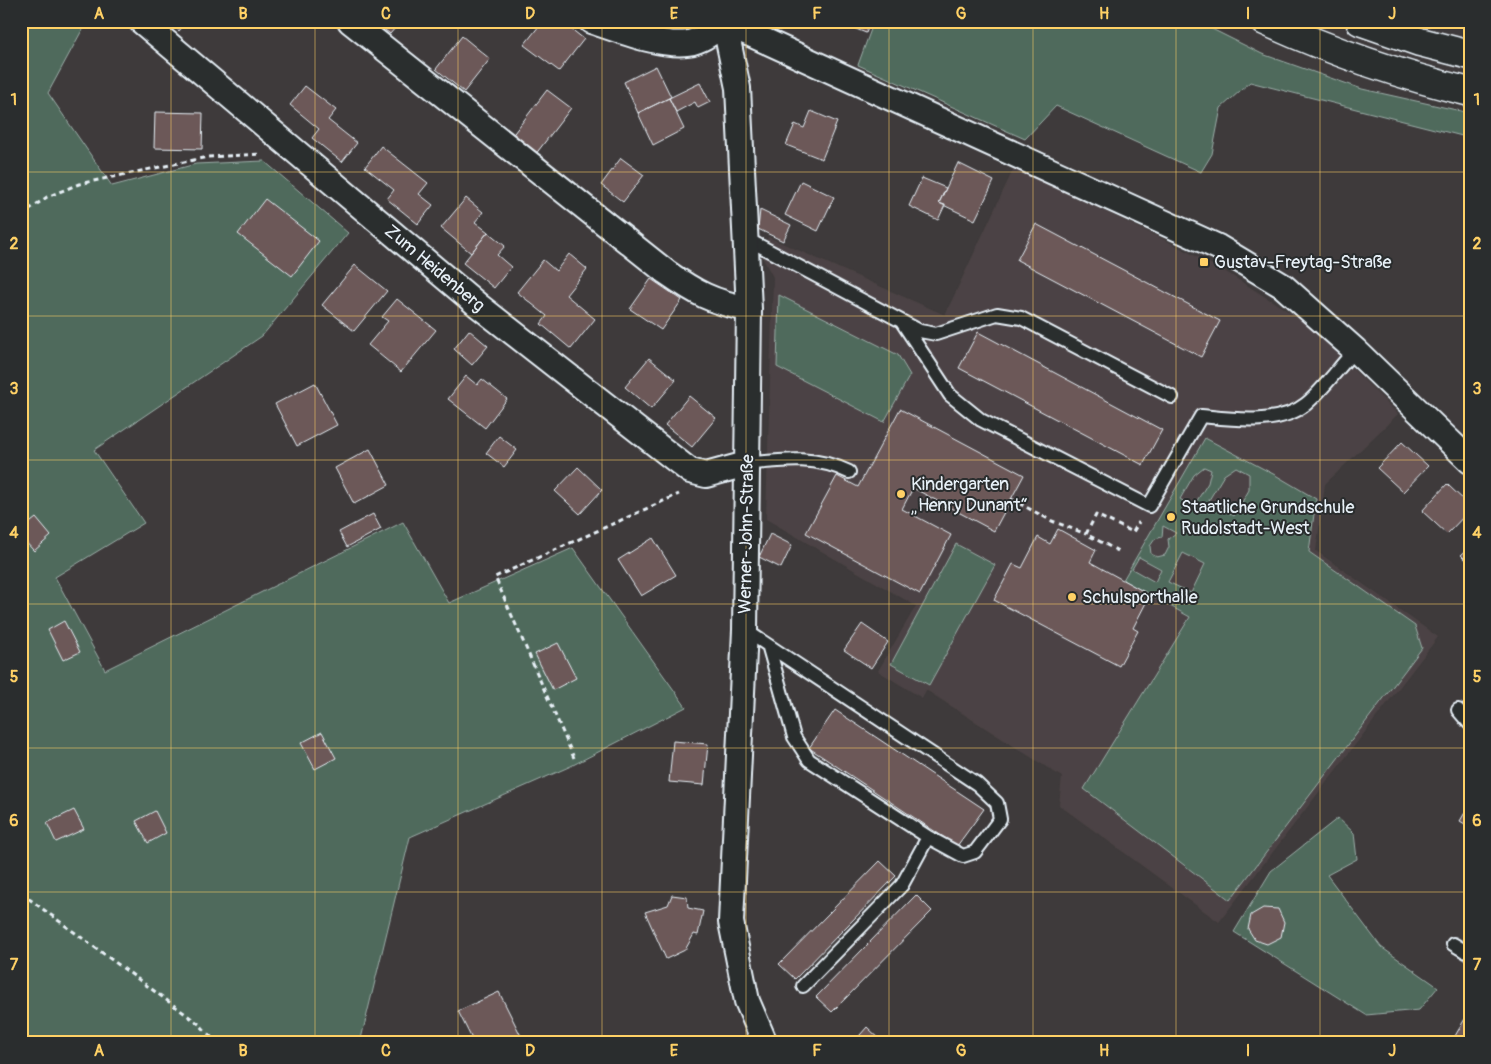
<svg xmlns="http://www.w3.org/2000/svg" width="1491" height="1064" viewBox="0 0 1491 1064" font-family="Pangolin,sans-serif">
  <style>
    .built { fill: #4c4344 }
    .green { fill: #506b5b; stroke: #9caeaa; fill-rule: evenodd }
    .building { fill: #6c5958; stroke: #e8f1f8 }
    .lines { fill: none; stroke-linecap: round; stroke-linejoin: round }
    .lane-casing { stroke: #e8f1f8; stroke-width: 16 }
    .street-casing { stroke: #e8f1f8; stroke-width: 28 }
    .primary-casing { stroke: #e8f1f8; stroke-width: 31 }
    .path { stroke: #e8f1f8; stroke-width: 3; stroke-dasharray: 5 4; stroke-linecap: butt }
    .lane { stroke: #2a2d2e; stroke-width: 12 }
    .street { stroke: #2a2d2e; stroke-width: 24 }
    .primary { stroke: #2a2d2e; stroke-width: 28 }
    .grid { fill: none; stroke: #ffd166; stroke-width: 1; stroke-opacity: 0.55 }
    .poi-dot { fill: #ffd166; stroke: #2a2d2e; stroke-width: 2 }
    .labels { text-anchor: middle; stroke-width: 4; stroke-linejoin: round; paint-order: stroke }
    .poi-label { font-size: 18px; fill: #e8f1f8; stroke: #2a2d2e; text-anchor: start }
    .street-label { font-size: 18px; fill: #e8f1f8; stroke: #2a2d2e }
    .neatline { fill: none; stroke: #ffd166; stroke-width: 2 }
    .grid-label { font-size: 16px; text-anchor: middle; font-weight: bold; fill: #ffd166 }
  </style>
  <rect width="100%" height="100%" fill="#3e3a3b"/>
  <filter id="ink" filterUnits="userSpaceOnUse"><feTurbulence type="fractalNoise" baseFrequency=".02" numOctaves="2"/><feDisplacementMap in="SourceGraphic" scale="10" xChannelSelector="R" yChannelSelector="G"/><feConvolveMatrix kernelMatrix="1 2 1 2 8 2 1 2 1" color-interpolation-filters="sRGB"/></filter>
  <g filter="url(#ink)">
    <path class="built" d="M1014,168L1171,243L1226,272L1308,324L1398,414L1325,484L1316,551L1438,637L1219,922L1059,805L1062,777L926,690L922,698L878,671L916,606L766,519L773,277L762,257L768,237L945,315Z"/>
    <path class="green" d="M21,21H87L48,93L112,186L196,164L264,161L348,233L262,336L94,450L144,523L55,577L105,670L403,522L449,603L573,548L686,707L571,766L410,837L360,1043H21Z
      M874,21H1196L1262,54L1362,89L1470,113V138L1250,82L1221,108L1212,154L1201,172L1056,106L1025,139L858,65Z
      M779,295L898,355L910,375L884,422L777,367Z
      M1205,438L1277,476L1316,499L1309,552L1415,626L1422,648L1230,900L1084,789L1190,617L1123,580ZM1204,467L1211,470L1208,483L1193,507L1180,499L1194,475ZM1236,467L1249,474V490L1234,516L1209,500L1224,475ZM1163,526L1176,533L1168,539L1169,547L1165,555L1157,557L1151,554L1150,546L1155,539L1162,537ZM1183,553L1205,564L1191,593L1168,582ZM1139,557L1161,569L1155,582L1132,569Z
      M956,544L995,565L929,685L891,664Z
      M1338,818L1354,833L1357,859L1327,875L1381,947L1438,987L1419,1010L1366,1015L1234,932L1271,871Z"/>
    <path class="building" d="M168,21H187L179,31Z
      M374,21H401L390,34Z
      M543,21H561L584,39L559,71L524,45Z
      M836,21H871L866,33Z
      M462,36L490,59L464,92L436,69Z
      M656,66L671,97L638,113L624,82Z
      M700,83L710,102L698,108L695,102L676,112L669,98Z
      M305,86L336,110L328,120L357,143L342,162L312,138L319,129L290,105Z
      M547,90L571,108L535,155L511,137Z
      M669,98L684,129L653,145L638,113Z
      M811,111L837,122L822,159L786,145L795,124L804,128Z
      M155,112L203,113L202,149L154,148Z
      M381,146L428,183L419,194L433,205L418,224L387,199L394,190L365,167Z
      M621,158L644,175L623,202L601,185Z
      M958,163L994,181L975,220L939,203Z
      M922,178L946,188L939,203L945,205L938,220L909,206Z
      M801,181L834,197L818,231L785,215Z
      M466,198L483,212L475,222L488,232L471,253L441,228Z
      M265,199L319,241L292,276L238,234Z
      M760,210L791,225L783,241L758,229Z
      M1036,224L1220,321L1201,357L1017,260Z
      M488,232L505,246L497,255L511,267L494,288L463,263Z
      M569,254L587,269L566,295L595,319L571,349L541,324L547,316L517,292L543,260L556,271Z
      M355,265L387,291L354,331L322,305Z
      M651,279L682,300L661,330L630,309Z
      M397,299L436,330L401,372L368,345L388,321L382,317Z
      M469,330L488,346L472,365L454,349Z
      M978,332L1162,430L1143,465L959,368Z
      M649,358L676,380L651,409L625,387Z
      M466,376L477,385L482,379L507,399L485,428L448,399Z
      M315,383L337,425L297,446L275,404Z
      M689,396L716,418L692,447L665,425Z
      M900,409L1024,475L994,531L913,488L902,509L951,535L920,594L806,533L837,476L858,487Z
      M499,436L517,450L504,467L486,453Z
      M1402,442L1428,466L1403,492L1377,468Z
      M370,449L389,485L354,504L335,468Z
      M578,467L602,490L580,514L555,491Z
      M1447,484L1470,506V510L1447,534L1422,511Z
      M373,514L381,529L347,547L339,532Z
      M36,518L51,536L34,551L21,537V530Z
      M1058,529L1096,550L1090,562L1150,595L1133,628L1138,631L1119,666L994,600L1013,564L1022,568L1038,537L1050,544Z
      M770,534L792,545L781,568L759,557Z
      M653,538L676,575L641,596L618,560Z
      M1470,547V564L1461,555Z
      M64,621L80,652L63,660L48,630Z
      M862,624L888,642L871,668L844,650Z
      M558,643L576,678L553,690L535,654Z
      M835,710L984,809L957,846L809,748Z
      M322,732L336,758L315,769L301,743Z
      M673,741L708,744L704,785L669,782Z
      M1470,804V827L1460,821Z
      M74,810L84,829L56,842L47,823Z
      M155,811L166,833L148,843L136,821Z
      M880,861L896,876L795,979L779,964Z
      M672,895L687,897L688,908L703,911L698,935L694,934L685,950L666,959L645,912L668,905Z
      M916,895L932,911L832,1012L816,997Z
      M1263,908L1278,909L1284,922L1281,937L1267,944L1255,940L1248,929L1251,915Z
      M499,992L521,1036L508,1043H474L458,1011Z
      M1470,1010V1043H1451Z
      M867,1027L884,1043H853Z"/>
    <g class="lines">
      <defs>
        <path id="lane" d="M745,238L920,331L936,334L997,314L1021,318L1172,397
          M902,322L950,395L981,420L1149,506L1201,416C1232,419 1279,426 1306,404C1324,389 1339,367 1355,350
          M746,464C783,460 814,455 849,472
          M745,630L977,784L997,803L1000,819L975,852L963,856L928,837L902,885L803,986
          M769,648L794,737L809,760L928,837
          M1458,710L1470,724
          M1453,944L1470,954"/>
        <path id="street" d="M141,21L479,306L690,471L706,475L746,464
          M350,21L666,272C696,293 712,302 749,309
          M591,21C618,30 661,47 688,43C702,41 714,31 726,23
          M724,21L738,88L749,309L745,630L731,922L747,1001L765,1043
          M726,23L1218,247L1283,286L1355,350L1470,461"/>
        <path id="primary" d="M1265,21C1331,51 1399,75 1470,92
          M1360,21L1420,42L1470,55"/>
      </defs>
      <use href="#lane" class="lane-casing"/>
      <use href="#street" class="street-casing"/>
      <use href="#primary" class="primary-casing"/>
      <path class="path" d="M21,215L47,197L79,184L208,157L261,154
        M21,455L23,450
        M1011,499L1052,521L1086,534
        M1118,551L1086,534L1096,515L1133,532L1139,522
        M574,758L495,577L679,494
        M21,893L199,1024L217,1043"/>
      <use href="#lane" class="lane"/>
      <use href="#street" class="street"/>
      <use href="#primary" class="primary"/>
    </g>
  </g>
  <path class="grid" d="M171,21V1043M315,21V1043M458,21V1043M602,21V1043M746,21V1043M889,21V1043M1033,21V1043M1176,21V1043M1320,21V1043M21,172H1470M21,316H1470M21,460H1470M21,604H1470M21,748H1470M21,892H1470"/>
  <g class="poi-dot">
    <rect x="1199" y="257" width="10" height="10" rx="2.5"/>
    <circle cx="901" cy="494" r="5"/>
    <circle cx="1171" cy="517" r="5"/>
    <circle cx="1072" cy="597" r="5"/>
  </g>
  <g class="labels">
    <g class="poi-label">
      <text x="1214" y="268">Gustav-Freytag-Straße</text>
      <text x="911" y="490">Kindergarten<tspan x="911" dy="21">„Henry Dunant“</tspan></text>
      <text x="1181" y="513">Staatliche Grundschule<tspan x="1181" dy="21">Rudolstadt-West</tspan></text>
      <text x="1082" y="603">Schulsporthalle</text>
    </g>
    <g class="street-label">
      <text transform="translate(435 268) rotate(40)" y="6">Zum Heidenberg</text>
      <text transform="translate(746 534) rotate(-89)" y="6">Werner-John-Straße</text>
    </g>
  </g>
  <rect width="1491" height="1064" fill="none" stroke="#2a2d2e" stroke-width="55"/>
  <rect x="28" y="28" width="1436" height="1008" class="neatline"/>
  <g class="grid-label">
    <text x="99" y="19">A</text>
    <text x="243" y="19">B</text>
    <text x="386" y="19">C</text>
    <text x="530" y="19">D</text>
    <text x="674" y="19">E</text>
    <text x="817" y="19">F</text>
    <text x="961" y="19">G</text>
    <text x="1104" y="19">H</text>
    <text x="1248" y="19">I</text>
    <text x="1392" y="19">J</text>
    <text x="14" y="105">1</text>
    <text x="1477" y="105">1</text>
    <text x="14" y="249">2</text>
    <text x="1477" y="249">2</text>
    <text x="14" y="394">3</text>
    <text x="1477" y="394">3</text>
    <text x="14" y="538">4</text>
    <text x="1477" y="538">4</text>
    <text x="14" y="682">5</text>
    <text x="1477" y="682">5</text>
    <text x="14" y="826">6</text>
    <text x="1477" y="826">6</text>
    <text x="14" y="970">7</text>
    <text x="1477" y="970">7</text>
    <text x="99" y="1056">A</text>
    <text x="243" y="1056">B</text>
    <text x="386" y="1056">C</text>
    <text x="530" y="1056">D</text>
    <text x="674" y="1056">E</text>
    <text x="817" y="1056">F</text>
    <text x="961" y="1056">G</text>
    <text x="1104" y="1056">H</text>
    <text x="1248" y="1056">I</text>
    <text x="1392" y="1056">J</text>
  </g>
</svg>
